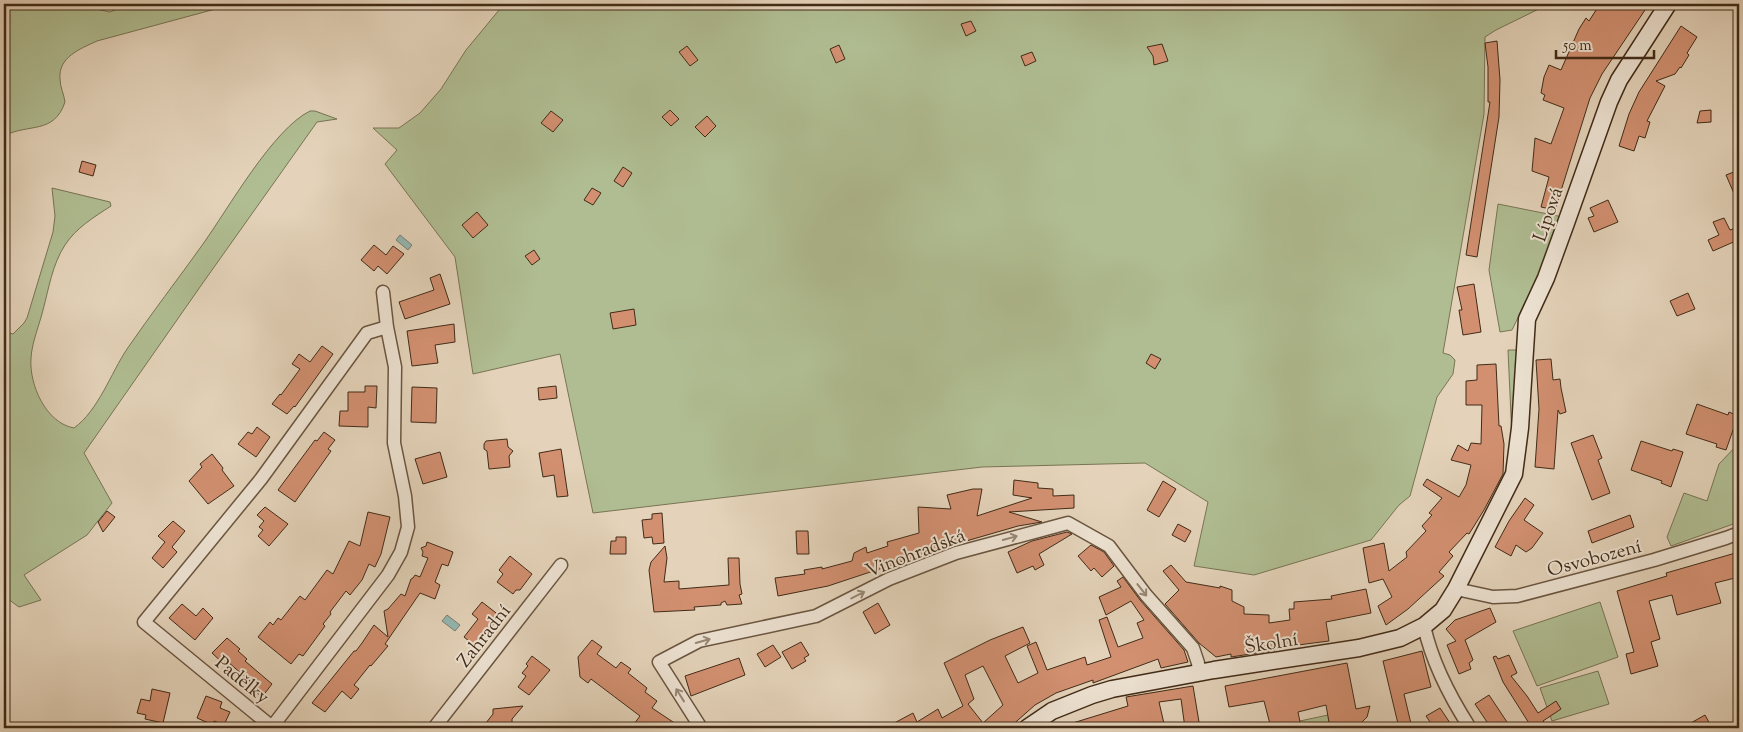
<svg xmlns="http://www.w3.org/2000/svg" width="1743" height="732" viewBox="0 0 1743 732" font-family="'Sorts Mill Goudy',serif">
  <style>
    .green { fill: #b0bd92; stroke: #787454 }
    .water { fill: #95b7b2; stroke: #737f74 }
    .building { fill: #d29071; stroke: #412b17; fill-rule: evenodd }
    .lines { fill: none; stroke-linecap: round; stroke-linejoin: round }
    .street-casing { stroke: #6a5540; stroke-width: 15 }
    .secondary-casing { stroke: #412b17; stroke-width: 19 }
    .street { stroke: #ede2d2; stroke-width: 12 }
    .secondary { stroke: #ede2d2; stroke-width: 16 }
    .oneway { stroke: #978674 }
    .labels { text-anchor: middle; stroke-width: 4; stroke-linejoin: round; paint-order: stroke }
    .street-label { font-size: 19px; fill: #412b17; stroke: #ede2d2 }
  </style>
  <rect width="100%" height="100%" fill="#e4d3ba"/>
  <filter id="stains"><feTurbulence type="fractalNoise" baseFrequency=".004" numOctaves="4"/><feColorMatrix values="0 0 0 0 .2 0 0 0 0 .09 0 0 0 0 .02 0 0 0 .5 -.17"/></filter>
  <radialGradient id="worn" r=".72"><stop offset=".6" stop-color="#630" stop-opacity="0"/><stop offset="1" stop-color="#630" stop-opacity=".3"/></radialGradient>
  <path class="green" d="M4,4H89L96,9L110,12L129,4H234L97,41C80,49 58,57 60,79C60,87 64,94 65,102C54,135 28,123 4,136Z
    M504,4H1549L1496,30L1485,37L1484,114L1443,353L1450,355L1455,360L1453,374L1437,397L1410,496L1399,505L1371,540L1254,575L1194,566L1208,502L1145,463L982,467L593,513L560,354L473,374L455,257L385,164L397,150L373,128H399L420,113L441,89L466,50Z
    M310,111H315L337,119L317,122L200,287L84,453L112,503L87,535L24,575L41,600L19,607L4,596V331L13,334L24,323L27,318L53,232L55,216L52,188L110,202L111,206C94,217 76,228 65,245C52,265 49,288 43,310C39,326 32,342 31,358C29,385 46,423 74,428C98,411 111,373 127,349C151,314 178,279 203,244C228,209 273,129 310,111Z
    M1498,204L1558,216L1562,219L1539,274L1512,330L1500,332L1489,270Z
    M1508,350H1517L1512,438Z
    M1739,443V522L1671,546L1667,537L1684,493L1707,501L1719,464Z
    M1600,602L1618,657L1537,686L1513,631Z
    M1598,671L1609,704L1552,721L1540,688Z
    M1328,715L1330,728H1296L1301,727L1300,721Z"/>
  <path class="water" d="M400,235L412,245L408,250L396,240Z
    M447,615L460,625L455,631L442,621Z"/>
  <path class="building" d="M1600,4H1649L1602,74L1590,98L1555,210L1541,207L1549,177L1532,171L1535,138L1551,144L1564,108L1543,100L1545,95L1541,93L1544,77L1549,65L1561,70L1579,29L1586,18L1589,21Z
    M971,21L976,31L966,36L961,24Z
    M1681,26L1697,37L1687,53L1689,55L1681,68L1680,67L1675,74L1656,81L1665,86L1647,121L1650,122L1645,138L1639,136L1634,151L1619,146L1629,114L1639,92Z
    M1497,41L1500,80L1499,117L1477,257L1466,255L1490,102H1488V67L1485,43Z
    M1162,44L1168,61L1154,65L1153,56L1147,47Z
    M839,45L845,59L836,63L830,49Z
    M687,46L698,60L690,66L679,52Z
    M1032,52L1036,61L1025,66L1021,56Z
    M670,110L679,119L671,126L662,117Z
    M1711,110V122L1697,123L1700,111Z
    M551,111L563,120L553,132L541,123Z
    M707,116L716,126L705,137L695,127Z
    M82,161L96,165L93,176L79,172Z
    M623,167L632,173L623,187L614,181Z
    M1739,170V205L1726,175Z
    M592,188L601,193L593,205L584,200Z
    M1608,200L1618,222L1594,232L1588,218L1594,216L1590,208Z
    M477,212L488,225L473,238L462,225Z
    M1724,218L1730,230L1733,229L1738,240L1713,251L1708,240L1719,235L1713,222Z
    M374,245L386,255L393,246L404,254L387,274L378,266L374,271L361,260Z
    M534,250L540,259L532,265L525,256Z
    M440,274L450,304L405,319L399,302L434,290L430,278Z
    M1474,284L1481,332L1463,335L1459,310H1462L1457,287Z
    M1688,293L1695,309L1677,316L1670,301Z
    M634,309L636,325L613,329L610,313Z
    M454,324L455,342L435,345L438,363L412,366L407,331Z
    M322,346L333,354L295,407L294,406L287,414L272,404L280,394L281,395L300,369L292,364L299,354L310,362Z
    M1151,354L1161,359L1155,369L1146,363Z
    M1551,359L1553,380L1560,379L1561,388L1566,412L1560,414L1558,410L1554,469L1535,467L1539,409L1536,360Z
    M1496,364L1499,426H1501L1504,444L1503,474L1484,510L1469,534L1467,533L1449,552L1453,556L1439,572L1444,576L1408,609L1386,625L1378,606L1392,597L1383,579L1369,583L1363,548L1384,543L1389,571L1407,557L1406,552L1426,531L1422,526L1432,515L1429,513L1442,498L1423,485L1427,479L1459,497L1466,485L1471,465L1451,460L1458,445L1468,451L1471,443L1481,444L1482,405H1466V381L1477,380V365Z
    M365,386H377L376,408L368,407V427L339,426L340,411H348V392H365Z
    M556,386L557,398L539,400L538,388Z
    M412,387L437,388L436,423L411,422Z
    M1697,404L1728,415L1729,412L1738,416L1726,450L1716,447L1717,444L1686,434Z
    M257,427L270,437L256,457L238,444L248,432L252,434Z
    M324,432L335,440L328,449L331,451L295,502L278,490L315,440L317,441Z
    M1593,435L1602,458L1598,460L1610,493L1592,500L1571,443Z
    M507,439L508,447L513,451L509,456L510,467L489,469L487,451L484,449V444L486,441Z
    M1641,441L1672,451L1673,449L1683,452L1671,487L1661,483L1662,481L1631,470Z
    M561,449L568,496L557,497L554,475L543,477L539,453Z
    M440,452L447,477L423,484L415,459Z
    M212,454L223,468L222,470L234,486L208,504L189,481L202,467L200,464Z
    M1014,480L1038,483V488L1053,489V496L1074,495V508L1009,512L1042,522L1018,526L949,546L828,586L778,596L775,578L805,574L804,570L822,567V569L852,561L854,553L866,547L867,553L888,546L887,542L919,533L918,507L951,509L947,495L973,489H982L977,516L1032,498L1013,495Z
    M1163,481L1176,489L1159,517L1147,510Z
    M1525,498L1534,505L1524,520L1543,533L1532,548L1526,552L1516,545L1511,556L1495,547L1509,521Z
    M265,507L288,524L269,546L258,536L263,530L259,527L264,521L257,515Z
    M107,511L115,517L103,532L98,522Z
    M368,512L390,517L381,554L375,567L369,564L362,580L350,595L346,591L330,612L331,614L323,624L325,626L303,656L299,654L291,664L258,637L270,622L273,625L278,618L281,620L300,596L305,600L327,570L333,574L349,541L360,546Z
    M662,513L664,543L653,544L652,537L644,538L642,520L652,519V514Z
    M1630,515L1634,527L1592,543L1588,531Z
    M173,521L185,531L172,547L177,552L163,568L152,558L165,542L158,536Z
    M1178,524L1191,531L1185,542L1172,535Z
    M796,531H808L809,554H797Z
    M1067,532L1072,534L1039,554L1044,565L1035,570L1033,566L1017,573L1008,552L1032,541Z
    M616,537H626V554H610L611,541H616Z
    M427,542L453,552L448,566L442,564L435,582L440,585L435,599L420,593L385,644L388,646L371,666L370,665L354,685L359,689L351,699L342,691L325,712L312,703L354,651H356L362,643L374,625L388,637L384,611L388,609L401,594L405,596L411,579L413,578L415,575L420,577L428,558L422,556L423,552L421,548L426,546Z
    M1091,545L1104,552L1114,566L1102,577L1094,568L1091,571L1078,556Z
    M665,546L667,558L664,582L679,581V589L729,585L728,558H739L740,584L742,594L739,595L742,604L727,605L725,601L721,603V605L694,607L695,610L654,612L649,570L651,562Z
    M1739,552V577L1715,583L1721,603L1677,615L1672,595L1649,601L1660,639L1651,642L1658,666L1631,674L1626,654L1634,652L1617,591L1667,576L1666,573Z
    M510,556L532,574L520,590H516L513,594L497,582L503,574L499,570Z
    M1171,565L1186,582L1220,588V586L1232,590V601L1244,607V614L1269,615V623L1290,620L1289,609H1294V602L1332,599L1331,596L1366,589L1371,613L1326,622L1329,641L1275,648V650L1244,655L1231,657V654L1216,657L1199,643L1165,604L1179,590L1163,571Z
    M1123,577L1140,600L1184,650L1188,662L1161,668L1158,659L1093,683V680L1056,693L1035,705L1009,728H885L913,713L917,722L938,709L942,718L963,706L944,663L990,640L1023,627L1030,643L1005,656L1018,683L1038,673L1027,646L1036,642L1047,670L1085,657L1087,665L1111,657L1099,620L1107,617L1118,647L1143,638L1137,623L1144,620L1131,601L1106,615L1099,597L1121,587L1117,581ZM983,666L1003,705L983,723L968,704L974,699L965,675Z
    M482,602L500,616L475,646L464,637L478,619L472,614Z
    M878,603L890,625L875,634L863,612Z
    M182,604L196,616L203,608L213,618L195,640L169,618Z
    M1490,608L1496,622L1465,640L1473,660L1469,663L1471,669L1459,674L1447,645L1456,641L1446,629L1455,620Z
    M227,638L240,649L238,651L247,659L245,661L272,684L262,697L247,684L250,681L228,662L225,665L212,653Z
    M592,640L602,647L597,654L616,668L621,662L631,669L628,673L647,688L645,692L657,701L652,708L682,728H631L640,716L591,679L588,683L580,677L578,657Z
    M801,642L809,655L804,658L806,661L792,669L782,652Z
    M773,645L781,657L765,667L757,654Z
    M1422,651L1431,687L1404,694L1412,728H1399L1383,661Z
    M1509,655L1517,673L1511,676L1527,696L1538,713L1556,701L1561,709L1543,721L1548,728H1532L1503,682L1493,657L1496,656L1498,659Z
    M532,656L550,670L529,695L518,687L526,676L522,673L528,666L526,664Z
    M739,658L745,675L691,696L685,676Z
    M1347,663L1356,709L1370,706L1367,717L1356,728H1330L1326,705L1298,712L1301,727L1296,728H1271L1264,701L1229,707L1225,686Z
    M1193,686L1200,728H1185L1181,699L1159,702L1165,728H1064L1063,726L1128,706L1126,697Z
    M152,689L170,693L163,723L145,719L146,715L137,713L141,699L150,701Z
    M1489,695L1511,728H1491L1475,704Z
    M206,696L222,702L220,708L230,712L224,725L214,721L213,725L197,718Z
    M523,706L512,719V723H509L505,728H482L493,714V709Z
    M1440,708L1450,723L1442,728H1434L1426,716Z
    M1705,715L1712,728H1682Z"/>
  <g class="lines">
    <defs>
      <path id="street" d="M383,292L387,327L395,367L394,443L405,496L408,527L401,552L388,575L272,727L144,622L261,479L367,333L387,327
        M1456,589L1493,597L1517,596L1654,560L1726,538L1739,533
        M1424,626C1432,662 1450,697 1470,728
        M434,728L561,565
        M701,728L659,662L699,641L816,616L889,579L956,553L1068,523L1109,546L1146,595L1193,648L1198,663L1199,673"/>
      <path id="secondary" d="M1027,728L1052,711L1092,695L1112,689L1214,670L1359,648L1400,638L1424,626L1443,610L1456,589L1514,474L1520,428L1527,319L1546,278L1566,223L1609,102L1619,80L1668,4"/>
    </defs>
    <use href="#street" class="street-casing"/>
    <use href="#secondary" class="secondary-casing"/>
    <use href="#street" class="street"/>
    <use href="#secondary" class="secondary"/>
  </g>
  <defs><path id="oneway-shaft" d="M-6 0H5M1.5-3L5.5 0L1.5 3" fill="none" stroke-width="1.6" stroke-linecap="round" stroke-linejoin="round" transform="scale(1.25)"/></defs>
  <g class="oneway">
    <use href="#oneway-shaft" transform="translate(1010 538) rotate(-15)"/>
    <use href="#oneway-shaft" transform="translate(1142 590) rotate(52)"/>
    <use href="#oneway-shaft" transform="translate(858 595) rotate(-27)"/>
    <use href="#oneway-shaft" transform="translate(703 641) rotate(-16)"/>
    <use href="#oneway-shaft" transform="translate(680 695) rotate(-122)"/>
  </g>
  <g class="labels">
    <g class="street-label">
      <text transform="translate(1547 214) rotate(-71)" y="7">Lípová</text>
      <text transform="translate(915 552) rotate(-21)" y="7">Vinohradská</text>
      <text transform="translate(1594 557) rotate(-15)" y="7">Osvobození</text>
      <text transform="translate(483 635) rotate(-52)" y="7">Zahradní</text>
      <text transform="translate(1271 642) rotate(-9)" y="7">Školní</text>
      <text transform="translate(243 679) rotate(39)" y="7">Padělky</text>
    </g>
  </g>
  <rect width="1743" height="732" fill="none" stroke="#e4d3ba" stroke-width="20"/>
  <rect x="5" y="5" width="1733" height="722" fill="none" stroke="#412b17" stroke-width="2.5"/>
  <rect x="10" y="10" width="1723" height="712" fill="none" stroke="#412b17"/>
  <path d="M1556 50v8h98v-8" fill="none" stroke="#412b17" stroke-width="2.5"/>
  <text x="1563" y="50" font-size="15" fill="#412b17" stroke="#ede2d2" stroke-width="4" paint-order="stroke">50 m</text>
  <rect width="100%" height="100%" filter="url(#stains)"/>
  <rect width="100%" height="100%" fill="url(#worn)"/>
</svg>
